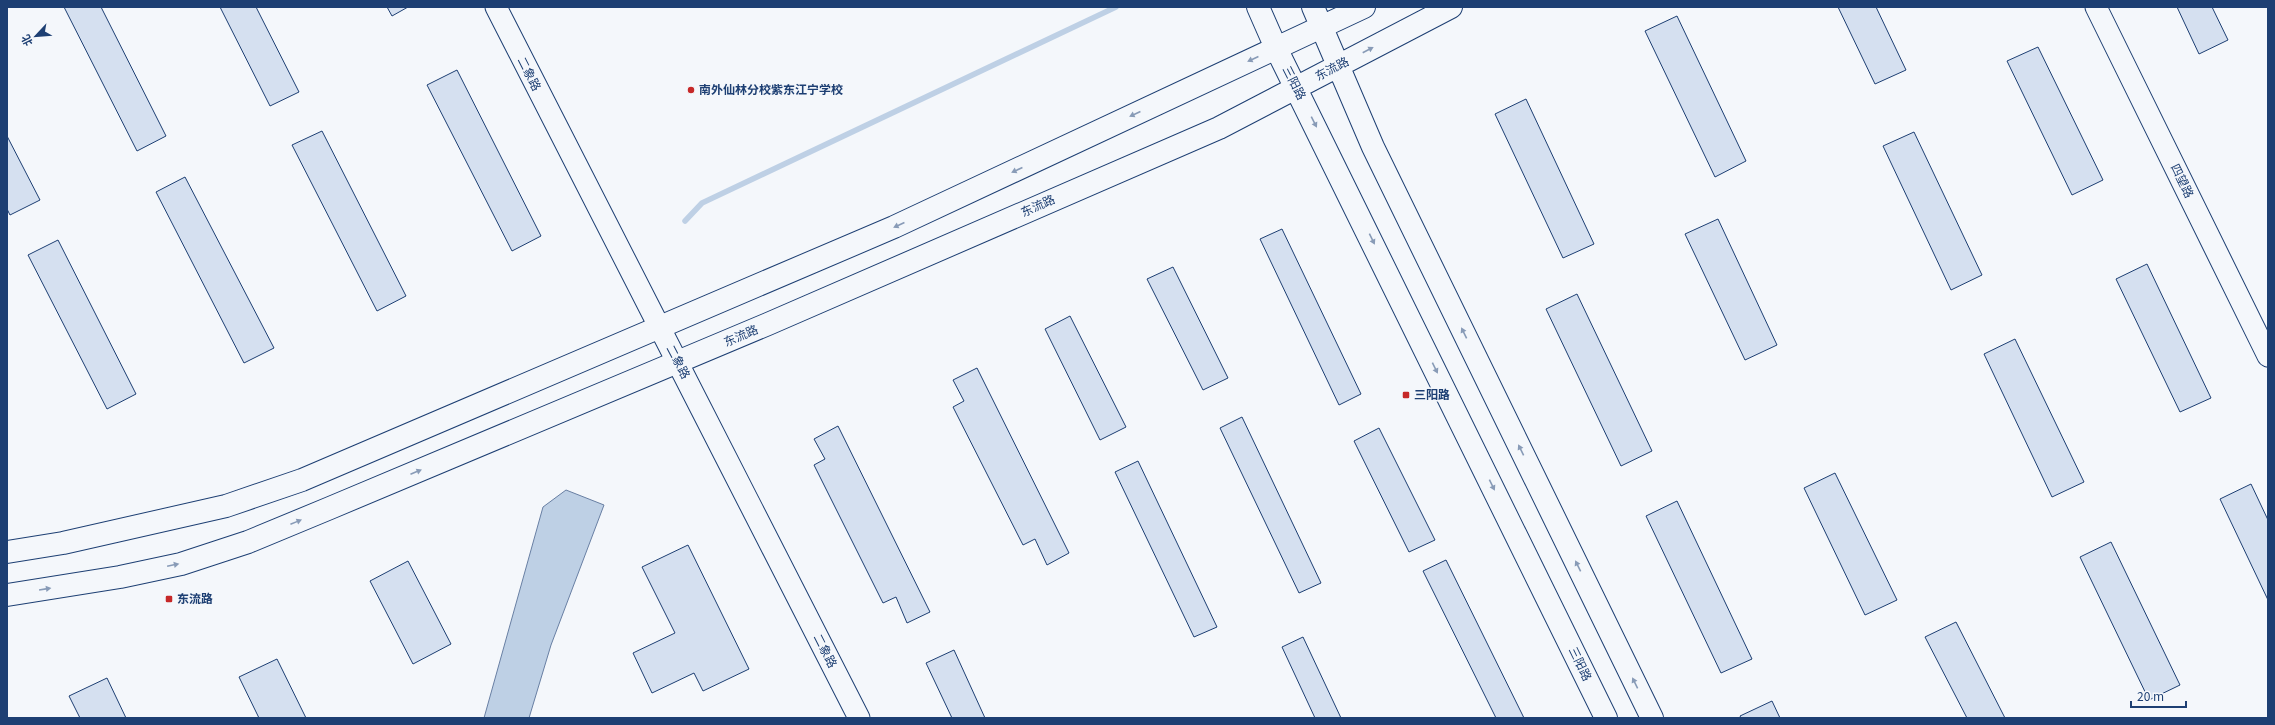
<svg xmlns="http://www.w3.org/2000/svg" width="2275" height="725" viewBox="0 0 2275 725" font-family="Georgia,'Noto Sans SC',serif">
  <style>
    .water { fill: #bed0e5; stroke: #687fa3 }
    .lines { fill: none; stroke-linecap: round; stroke-linejoin: round }
    .stream { stroke: #bed0e5; stroke-width: 5.5 }
    .building { fill: #d5e0f0; stroke: #1d3f73 }
    .tertiary-casing { stroke: #1d3f73; stroke-width: 23 }
    .secondary-casing { stroke: #1d3f73; stroke-width: 24 }
    .tertiary { stroke: #f4f7fb; stroke-width: 21 }
    .secondary { stroke: #f4f7fb; stroke-width: 22 }
    .oneway { fill: #889bb7 }
    .poi-dot { fill: #c62828; stroke: #f4f7fb; stroke-width: 1.5 }
    .labels { text-anchor: middle; stroke-width: 3; stroke-linejoin: round; paint-order: stroke }
    .street-label { font-size: 12px; fill: #1d3f73; stroke: #f4f7fb }
    .poi-label { font-size: 12px; font-weight: bold; fill: #1d3f73; stroke: #f4f7fb; text-anchor: start }
  </style>
  <rect width="100%" height="100%" fill="#f4f7fb"/>
  <path class="water" d="M566,490L604,505L551,645L529,718H484L543,507Z"/>
  <g class="lines">
    <path class="stream" d="M685,221L702,203L1116,7"/>
  </g>
  <path class="building" d="M64,7H101L166,136L137,151Z
    M220,7H256L299,92L270,106Z
    M387,7H408L392,16Z
    M1838,7H1876L1906,70L1875,84Z
    M2177,7H2212L2228,40L2199,54Z
    M1677,16L1746,161L1715,177L1645,31Z
    M2038,47L2103,180L2072,195L2007,61Z
    M457,70L541,236L512,251L427,85Z
    M1526,99L1594,244L1563,258L1495,114Z
    M322,131L406,296L377,311L292,145Z
    M1914,132L1982,275L1951,290L1883,146Z
    M7,136L40,200L10,215L7,209Z
    M185,177L274,348L244,363L156,192Z
    M1718,219L1777,345L1745,360L1685,234Z
    M1282,229L1361,394L1339,405L1260,239Z
    M58,240L136,394L107,409L28,255Z
    M2147,264L2211,398L2180,412L2116,279Z
    M1173,267L1228,378L1203,390L1147,279Z
    M1577,294L1652,451L1621,466L1546,309Z
    M1070,316L1126,427L1100,440L1045,329Z
    M2015,339L2084,482L2052,497L1984,354Z
    M977,368L1069,553L1047,565L1035,539L1023,545L953,407L964,401L953,380Z
    M1242,417L1321,583L1299,593L1220,428Z
    M838,426L930,612L907,623L896,597L883,603L814,465L825,459L814,439Z
    M1379,428L1435,540L1409,552L1354,441Z
    M1138,461L1217,627L1194,637L1115,472Z
    M1835,473L1897,600L1865,615L1804,488Z
    M2251,484L2268,520V600L2220,499Z
    M1677,501L1752,659L1721,673L1646,516Z
    M2111,542L2180,685L2149,700L2080,557Z
    M688,545L749,669L703,691L694,673L652,693L633,653L675,633L642,567Z
    M1446,560L1524,718H1496L1423,571Z
    M408,561L451,644L413,664L370,581Z
    M1956,622L2005,718H1967L1925,637Z
    M1303,637L1341,718H1315L1282,647Z
    M954,650L985,718H952L926,663Z
    M277,659L306,718H259L239,677Z
    M107,678L126,718H80L69,696Z
    M1772,701L1780,718H1741L1740,716Z"/>
  <g class="lines">
    <defs>
      <path id="tertiary" d="M496,7C616,245 739,480 859,718
        M2096,7L2268,356"/>
      <path id="secondary" d="M1258,7L1276,48L1606,718
        M1313,7L1373,147L1652,718
        M7,552L63,543L226,506L302,480L894,227L1364,7
        M7,595L120,577L181,564L248,542L330,508L768,324L1219,128L1451,7"/>
    </defs>
    <use href="#tertiary" class="tertiary-casing"/>
    <use href="#secondary" class="secondary-casing"/>
    <use href="#tertiary" class="tertiary"/>
    <use href="#secondary" class="secondary"/>
  </g>
  <defs><path id="oneway-solid" d="M-6-.8H1V-3.2L6.5 0L1 3.2V.8H-6Z"/></defs>
  <g class="oneway">
    <use href="#oneway-solid" transform="translate(1368 50) rotate(-28)"/>
    <use href="#oneway-solid" transform="translate(1253 59) rotate(155)"/>
    <use href="#oneway-solid" transform="translate(1135 114) rotate(155)"/>
    <use href="#oneway-solid" transform="translate(1314 122) rotate(63)"/>
    <use href="#oneway-solid" transform="translate(1017 170) rotate(155)"/>
    <use href="#oneway-solid" transform="translate(899 225) rotate(155)"/>
    <use href="#oneway-solid" transform="translate(1372 239) rotate(64)"/>
    <use href="#oneway-solid" transform="translate(1464 333) rotate(-116)"/>
    <use href="#oneway-solid" transform="translate(1435 368) rotate(64)"/>
    <use href="#oneway-solid" transform="translate(1521 450) rotate(-116)"/>
    <use href="#oneway-solid" transform="translate(416 472) rotate(-23)"/>
    <use href="#oneway-solid" transform="translate(1492 485) rotate(64)"/>
    <use href="#oneway-solid" transform="translate(296 522) rotate(-22)"/>
    <use href="#oneway-solid" transform="translate(173 565) rotate(-12)"/>
    <use href="#oneway-solid" transform="translate(1578 566) rotate(-116)"/>
    <use href="#oneway-solid" transform="translate(45 589) rotate(-9)"/>
    <use href="#oneway-solid" transform="translate(1635 683) rotate(-116)"/>
  </g>
  <g class="poi-dot">
    <circle cx="691" cy="90" r="4"/>
    <rect x="1402" y="391" width="8" height="8" rx="2"/>
    <rect x="165" y="595" width="8" height="8" rx="2"/>
  </g>
  <g class="labels">
    <g class="street-label">
      <text transform="translate(1332 69) rotate(-28)" y="4">东流路</text>
      <text transform="translate(529 74) rotate(63)" y="4">二象路</text>
      <text transform="translate(1294 83) rotate(63)" y="4">三阳路</text>
      <text transform="translate(2182 181) rotate(64)" y="4">四望路</text>
      <text transform="translate(1038 206) rotate(-24)" y="4">东流路</text>
      <text transform="translate(741 336) rotate(-23)" y="4">东流路</text>
      <text transform="translate(678 362) rotate(62)" y="4">二象路</text>
      <text transform="translate(825 651) rotate(63)" y="4">二象路</text>
      <text transform="translate(1580 664) rotate(64)" y="4">三阳路</text>
    </g>
    <g class="poi-label">
      <text x="699" y="94">南外仙林分校紫东江宁学校</text>
      <text x="1414" y="399">三阳路</text>
      <text x="177" y="603">东流路</text>
    </g>
  </g>
  <rect width="2275" height="725" fill="none" stroke="#1d3f73" stroke-width="16"/>
  <g transform="translate(36 36) rotate(244)" stroke="#f4f7fb" stroke-width="3" paint-order="stroke">
  <path d="M0-3L7 15L0 10L-7 15Z" fill="#1d3f73"/>
  <text y="-6" font-size="11" font-weight="bold" text-anchor="middle" fill="#1d3f73">北</text>
  </g>
  <path d="M2131 701v6h55v-6" fill="none" stroke="#1d3f73" stroke-width="2"/>
  <text x="2137" y="701" font-size="12" fill="#1d3f73" stroke="#f4f7fb" stroke-width="3" paint-order="stroke">20 m</text>
</svg>
